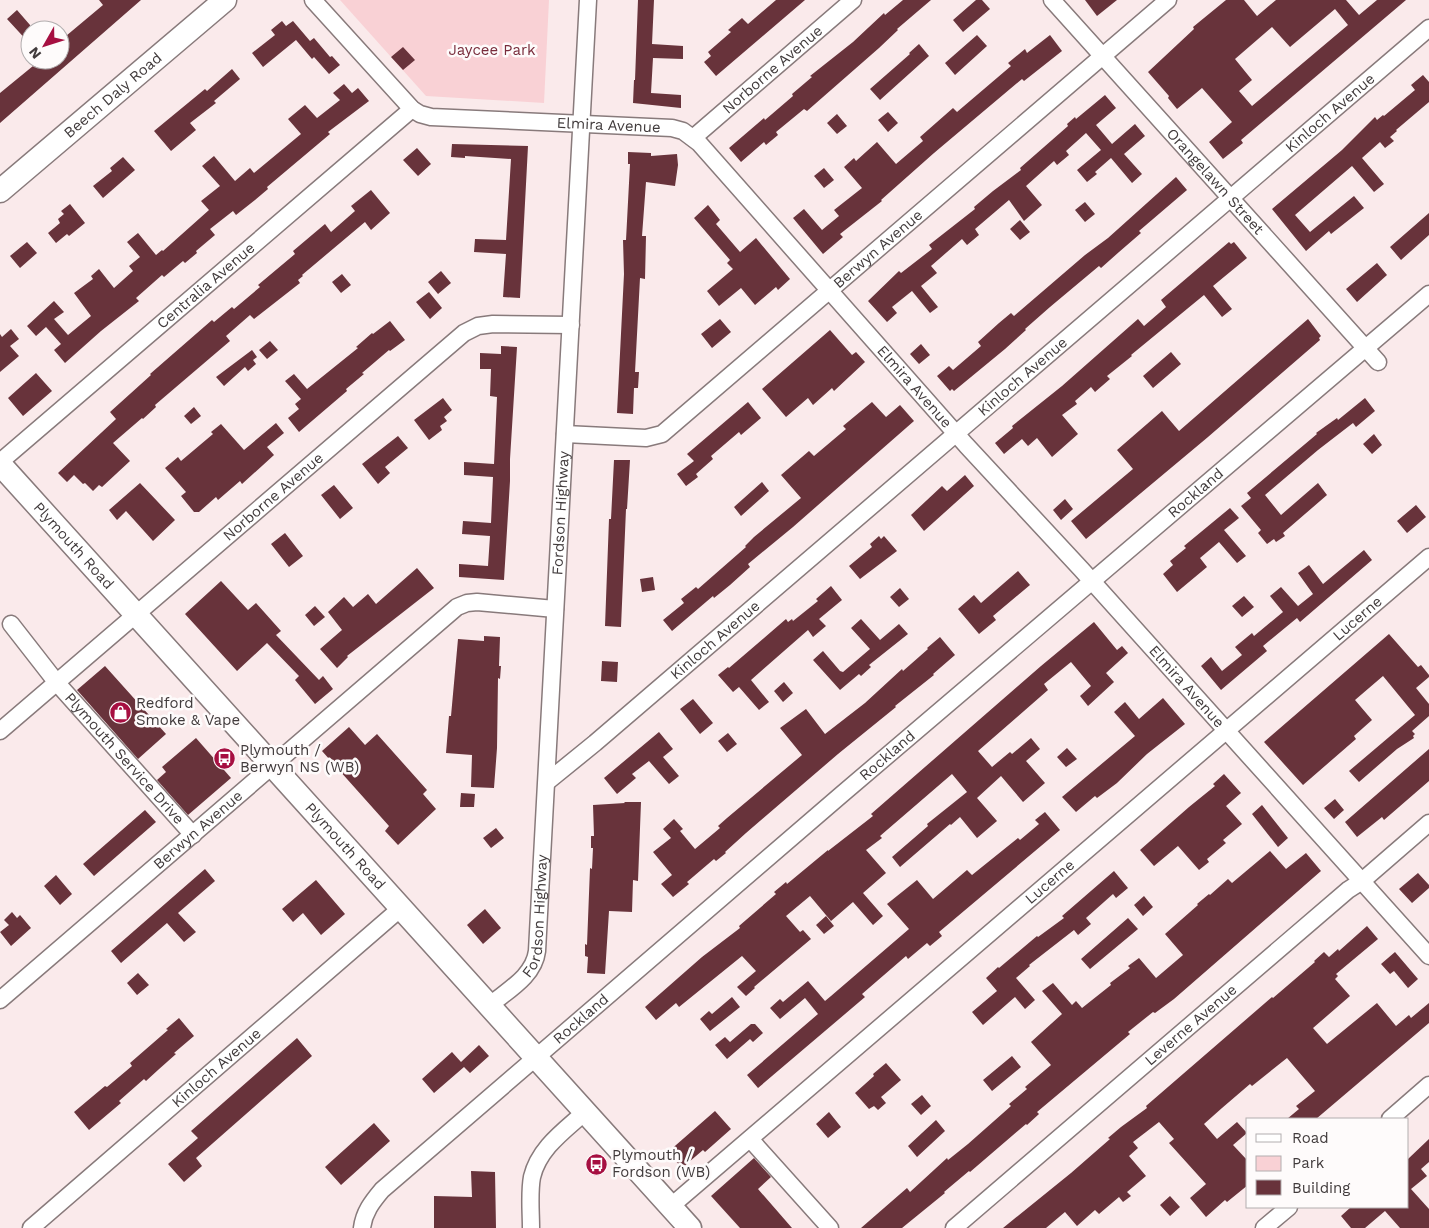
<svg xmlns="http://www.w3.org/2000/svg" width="1429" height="1228" viewBox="0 0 1429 1228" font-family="'Work Sans',sans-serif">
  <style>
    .green { fill: #f9d1d5 }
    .building { fill: #68333b; fill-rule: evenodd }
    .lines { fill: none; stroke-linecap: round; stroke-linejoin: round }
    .street-casing { stroke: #887a7b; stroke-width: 19 }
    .secondary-casing { stroke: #887a7b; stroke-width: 25 }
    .street { stroke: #fff; stroke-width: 16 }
    .secondary { stroke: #fff; stroke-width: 22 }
    .labels { text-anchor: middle; stroke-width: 5; stroke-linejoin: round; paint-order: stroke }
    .park-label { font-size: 15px; fill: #782c3b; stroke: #fefbfb }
    .street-label { font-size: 15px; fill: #413b3c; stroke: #fefbfb }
    .poi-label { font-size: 15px; fill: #413b3c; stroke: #fefbfb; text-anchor: start }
  </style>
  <rect width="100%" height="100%" fill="#faeaeb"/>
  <path class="green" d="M340,0H549L544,103L426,96Z"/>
  <path class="building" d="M99,0H141L0,123V93L33,66L28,60H60V41L103,5Z
    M638,0H654L652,44L683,46V59L653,58L651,93L681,95V108L633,103L634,80H635Z
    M776,0H805L716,76L704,62L711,56L708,52L731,32L728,30L742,18L748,24Z
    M903,0H931L897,29L898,30L879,48L807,111L804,109L776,132L778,135L766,145L764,142L741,162L729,148L764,118L765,120L793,96L792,94L812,77L810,76L853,42L884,13L885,15Z
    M976,0H982L990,9L963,32L953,20Z
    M1085,0H1117L1097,16Z
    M1226,0H1244L1257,16L1276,0H1346L1359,15L1377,0H1406L1241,140L1243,143L1223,159L1209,142L1232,122L1202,88L1177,109L1168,98L1169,96L1148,72L1194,29L1193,27ZM1335,9L1348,25L1252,106L1239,91L1252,80L1235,59L1272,27L1290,47Z
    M17,10L30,25V44L7,19Z
    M282,21L286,26L293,21L310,41L314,38L330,57L332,56L340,65L329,74L314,57L312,59L296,40L263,67L252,53L275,35L271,30Z
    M977,35L987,46L955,75L945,63Z
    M1050,35L1062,51L1024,81L1022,79L934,153L881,200L882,201L840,234L843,237L823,254L793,218L804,209L822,230L839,216L834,210L862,188L844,167L854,158L856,161L877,142L896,164L923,141L920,137L953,108L957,112L1011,66L1008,63L1025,49L1027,53Z
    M919,44L929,56L880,100L870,89L910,54L909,53Z
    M403,47L415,60L403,70L391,57Z
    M232,69L240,79L214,101L216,103L190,123L196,130L171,151L154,131L205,89L207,91Z
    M1423,75L1429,82V102L1396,130L1397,131L1390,137L1394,141L1385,148L1380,142L1362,158L1384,184L1374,192L1352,166L1295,215L1310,232L1354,196L1364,208L1331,234L1329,231L1306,251L1272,209L1342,150L1375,117L1377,120L1383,115L1384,116L1415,90L1411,85Z
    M344,84L352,93L358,88L369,101L328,132L330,134L267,187L268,189L255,200L236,215L233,211L210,229L215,235L196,251L197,253L185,263L183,261L164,277L162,275L136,298L139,301L101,331L65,363L54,350L61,344L46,327L36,336L27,326L54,301L64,312L54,319L68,335L91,316L74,293L93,279L91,276L99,269L114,288L133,271L129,266L140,257L127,242L138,233L156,255L162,250L163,251L209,210L201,201L220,186L202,166L214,156L235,181L250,168L254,173L301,134L288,119L305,105L317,118L340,100L333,93Z
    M1105,95L1116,108L1096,125L1112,144L1135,124L1145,136L1124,154L1142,174L1132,183L1111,158L1095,172L1097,174L1087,182L1077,170L1101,150L1086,133L1066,151L1069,155L1057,165L1054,161L1026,186L1042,205L1024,221L1009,200L975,229L979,235L967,245L962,239L931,266L937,273L921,286L938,307L930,313L912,291L892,307L897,313L887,322L868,301L899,271L901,273L932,249L929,245L975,209L974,207L993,191L1021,170L1020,168L1068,126L1067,124L1075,117L1076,119Z
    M888,112L898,123L888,132L878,120Z
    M837,114L847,126L837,134L827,123Z
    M452,144L528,146L520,298L503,297L506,254L474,252L475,239L506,240L511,159L465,156V158L451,157Z
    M417,148L431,164L418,176L403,160Z
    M628,152L651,153V156L677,154L678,165L675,186L646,182L642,236H646L645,279L640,278L635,372H639L638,388H634L633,414L617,413L624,274L623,240H626L630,164H628Z
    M123,157L135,170L103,198L93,186L112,171L110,168Z
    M824,168L834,180L824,188L814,176Z
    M1176,177L1187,190L1139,231L1141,233L1119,252L1101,268L1099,266L1050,307L1025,329L1026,330L1005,349L954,391L952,389L950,391L937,376L949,366L953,370L981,346L978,342L999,323L1011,313L1014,316L1085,255L1108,238Z
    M371,190L390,213L371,230L365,222L302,275L303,276L298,280L300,283L254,319L250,315L226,336L230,341L155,405L156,407L143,419L142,418L113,443L130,461L102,487L99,485L93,491L85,483L83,484L74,475L67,482L58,473L116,419L110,412L151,375L150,374L212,320L214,322L232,307L234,309L260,287L258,285L295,254L293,251L325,224L331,232L355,211L351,206Z
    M1085,202L1095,214L1085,222L1075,210Z
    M70,204L85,223L69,236L67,234L56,243L48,233L60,223L58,219L64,214L61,211Z
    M708,205L720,220L716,224L740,252L756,238L790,279L778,290L776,287L755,305L741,288L719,306L707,291L733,269L727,263L730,260L694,218Z
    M1429,213V235L1401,260L1390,247Z
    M1020,220L1030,232L1020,240L1010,229Z
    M27,242L37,253L20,268L10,256Z
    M1229,242L1231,244L1234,242L1247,258L1213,286L1232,309L1222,317L1204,295L1131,355L1132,356L1107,376L1110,379L1095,392L1091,387L1075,401L1077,404L1062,415L1078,434L1052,457L1037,438L1028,446L1022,439L1004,454L995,443L1013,428L1012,426L1062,386L1138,319L1144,326L1166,307L1161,300Z
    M1377,263L1387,275L1357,302L1346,289Z
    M441,271L451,283L438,294L428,282Z
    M342,274L351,285L341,293L332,282Z
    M429,292L442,308L430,319L416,302Z
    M720,319L731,332L712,348L701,334Z
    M1308,319L1321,336L1319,338L1320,340L1208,437L1086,539L1071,521L1133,469L1117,450L1162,411L1179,431Z
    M390,321L405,340L390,351L389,350L362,373L364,374L346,389L347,391L299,432L288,418L299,409L295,404L301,399L285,381L294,374L307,389L358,348L356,347L372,333L373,334Z
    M11,329L19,339L10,346L19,356L0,372V334L2,337Z
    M830,330L852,355L856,352L865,362L834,391L832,388L813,405L808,398L786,417L762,389Z
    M270,341L278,350L267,359L259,350Z
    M921,344L930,355L919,364L910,354Z
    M501,346L517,347L510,459V481L504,580L459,577V564L488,566L490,536L462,534L463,521L491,523L493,477L464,475V462L494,464L497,397L490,396L491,369H480V353L501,354Z
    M252,350L257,357L253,360L256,364L248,371L245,367L224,386L216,377Z
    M1171,352L1181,364L1153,388L1143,376Z
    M36,373L52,391L23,416L8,398Z
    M443,398L452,410L444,417L447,421L440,426L442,430L429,440L414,420Z
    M1365,398L1375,411L1356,427L1353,423L1318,450L1265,495L1281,515L1318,483L1327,495L1283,533L1285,536L1276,542L1274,539L1267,544L1258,533L1261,530L1241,506L1251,498L1247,493L1317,434L1316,433L1337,418L1338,420Z
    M748,402L761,418L741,435L739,432L711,456L713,459L696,474L698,477L686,486L677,474L694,461L687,454Z
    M872,402L886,417L900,405L914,421L793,527L748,564L750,567L730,585L714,598L713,596L672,631L663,620L684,603L681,599L696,587L698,589L746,547L745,546L754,537L801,498L781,475L809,451L814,456L846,429L843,426Z
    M194,407L201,416L191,424L184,416Z
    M276,423L284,433L267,447L274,455L242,484L240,481L218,500L216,497L199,512H194L181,496L186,492L165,468L178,457L181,461L213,434L211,432L221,424L244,450Z
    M1374,434L1382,445L1372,454L1363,444Z
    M398,436L408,448L385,467L390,473L378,484L362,464Z
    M614,460H630L627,509H626L621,627L605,626L609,519H611Z
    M965,475L974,486L924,531L911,515L942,486L947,491Z
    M762,482L769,491L741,516L734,507Z
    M140,483L175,520L153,541L126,511L117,520L109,510Z
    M334,485L353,508L340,519L321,495Z
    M1065,499L1073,509L1061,520L1053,510Z
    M1416,505L1426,517L1407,533L1397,521Z
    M1230,508L1239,518L1224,530L1246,556L1237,563L1219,542L1200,558L1207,567L1177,592L1163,574L1173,565L1170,561L1186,548L1184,546Z
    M285,533L303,556L289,567L271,544Z
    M879,536L881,539L884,536L897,551L860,579L849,566L872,547L870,544Z
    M1364,550L1372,560L1300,622L1297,618L1263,646L1267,651L1221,690L1201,666L1211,657L1222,671L1242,655L1235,647L1252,633L1254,636L1283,612L1270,596L1281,587L1298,606L1313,594L1298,573L1309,565L1323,584Z
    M417,568L434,588L347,656L348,657L337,668L320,649L342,630L328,612L344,597L353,607L368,594L376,604Z
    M1018,571L1030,585L993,616L996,620L979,634L958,609L974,595L981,603Z
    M653,577L655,590L642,592L640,579Z
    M221,581L248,610L256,603L281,631L276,635L319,680L323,676L333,689L315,704L295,680L299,676L267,643L237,671L185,614Z
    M831,586L842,600L819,619L826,626L813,637L808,630L751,680L769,702L759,710L739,687L733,692L718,675L728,667L729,668L786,619L788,622L792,619L793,621L818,601L816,599Z
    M900,588L909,599L899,607L890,597Z
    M1244,596L1254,607L1242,617L1232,606Z
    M315,606L325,617L314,626L305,615Z
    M861,619L880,640L899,624L908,634L869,665L871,667L861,676L859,674L840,690L813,660L823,651L840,671L843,672L870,649L851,628Z
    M1094,622L1117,650L1122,646L1128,653L1106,673L1114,682L1088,706L1080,696L1091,686L1071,662L1044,684L1048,690L978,751L992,767L1010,752L1012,754L1031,738L1040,749L1026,761L1045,783L1023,802L1001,776L977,798L997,821L977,838L960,817L951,825L950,824L900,867L892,857L928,826L927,824L967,792L952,774L880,836L882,838L866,850L886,873L863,893L883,916L873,925L853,902L831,921L810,896L786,916L800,932L803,930L811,939L754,987L755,988L746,996L737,987L756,971L742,956L679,1007L676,1003L656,1020L645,1007L702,957L740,928L739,926L776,894L774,892L786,882L787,884L828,850V851L873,816L871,814L1041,666Z
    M1389,634L1418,667L1421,665L1429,675V677L1416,688L1429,704V716L1412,731L1415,734L1413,736L1414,738L1397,749L1359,782L1349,771L1415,715L1383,676L1355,700L1372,720L1354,736L1356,739L1303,785L1264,742Z
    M484,636L500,637L499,666H501L500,679L498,678L497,748L494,788L471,787L472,755L446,753L449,716H451L458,639L484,641Z
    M940,637L955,655L933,674L934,675L895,706L896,707L838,754L746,833L725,852L726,853L716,861L714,859L687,882L689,884L673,897L661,884L672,875L653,852L671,838L663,829L674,819L683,829L680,831L695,849L720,828L718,826L727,818L802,755L780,728L806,709L825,734L865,703L902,669L903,671L928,649L927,648Z
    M602,661L618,662L617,682L601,681Z
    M105,666L166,734L138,759L77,690Z
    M784,682L793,693L783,702L774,691Z
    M1163,698L1185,724L1147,754L1117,783L1097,798L1095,796L1076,812L1062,797L1135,736L1114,712L1125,702L1139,719Z
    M693,699L713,723L700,734L680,709Z
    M349,727L365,745L377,734L427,790L423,794L436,809L398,845L385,831L389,826L322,751Z
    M659,732L673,749L663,757L679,776L669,784L649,761L632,774L636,778L617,794L604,778Z
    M728,733L737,744L727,752L718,741Z
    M196,738L231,778L188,815L157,780L166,772L162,767Z
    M1067,748L1077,759L1066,767L1057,757Z
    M1429,749V781L1384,820L1382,817L1357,837L1345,822Z
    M1224,774L1241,793L1226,806L1242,824L1223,840L1226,843L1207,859L1209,862L1199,870L1178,846L1154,866L1140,850L1189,807L1215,786L1213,784Z
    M461,793L475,794L474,807H460Z
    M1335,799L1344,810L1334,819L1324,808Z
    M624,802H641L638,881L633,880L632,912L609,911L605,974L587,973L588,957L585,956V944L587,945L590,868L592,869L593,848H591V836H594L593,805L625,803Z
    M1262,805L1288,838L1278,847L1252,814Z
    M145,810L156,822L94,876L83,864Z
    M1045,812L1060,830L939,932L942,936L930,946L927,943L908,959L906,956L862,994L865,997L758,1088L747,1075L818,1014L805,998L780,1019L770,1008L780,999L783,1002L808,981L825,1001L831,996L909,929L887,904L917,880L933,899L967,870L972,875L1018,838L1020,840L1039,824L1035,820Z
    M496,828L504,838L491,848L483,838Z
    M1270,851L1286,869L1306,853L1321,871L1174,999L1155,1013L1153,1012L1128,1032L1130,1034L1037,1112L1039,1114L1027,1125L1026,1124L970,1172L969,1171L944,1192L945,1193L902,1228H861L907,1188L910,1192L947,1158L948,1160L968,1144L1011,1106L1009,1104L1027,1089L1025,1087L1051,1065L1031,1042L1062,1014L1042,991L1053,983L1072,1005L1076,1001L1082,1008L1111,985L1110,983L1130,968L1128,966L1139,958L1156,978L1183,955L1165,934L1198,905L1197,904L1209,894L1210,895L1228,879L1232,883Z
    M205,869L215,881L178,913L196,932L184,942L167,923L121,963L111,951Z
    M1114,871L1128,888L1116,898L1113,894L1086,918L1091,924L1078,935L1074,930L1029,965L1030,966L1016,978L1035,1000L1025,1009L1015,997L983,1025L972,1012L997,991L986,978L998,967L999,968L1037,936L1038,937L1064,918L1062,916L1069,910Z
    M1418,873L1429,885V888L1412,903L1399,889Z
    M56,875L72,894L60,905L44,886Z
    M316,880L345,914L321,935L303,913L293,922L282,909Z
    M1144,896L1153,907L1143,916L1134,905Z
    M485,909L501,928L483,944L467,925Z
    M12,912L17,918L20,915L31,928L11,946L0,932L9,925L4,920Z
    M826,916L834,926L824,934L816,925Z
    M1128,918L1138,929L1090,969L1081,959Z
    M1367,926L1378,939L1336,974L1338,976L1335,979L1350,996L1313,1028L1327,1044L1377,1003L1396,1026L1409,1015L1411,1018L1429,1003V1023L1316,1119H1287L1299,1109L1296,1106L1315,1091L1287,1058L1252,1086L1250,1084L1222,1108L1204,1124L1217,1139L1237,1122L1247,1133L1233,1145L1248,1161V1185L1227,1202L1225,1200L1206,1217L1190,1198L1206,1184L1169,1143L1174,1139L1159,1122L1133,1142L1138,1148L1129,1156L1146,1176L1127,1192L1131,1196L1123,1202L1119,1197L1099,1214L1095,1210L1077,1226L1065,1212L1046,1228H1003L1071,1173L1110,1139L1108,1138L1121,1127L1147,1108L1146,1106L1272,997L1273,998L1315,962L1314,961L1324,952L1329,957L1338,949L1339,951Z
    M1395,952L1418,979L1408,988L1394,971L1390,974L1381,964Z
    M138,973L149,985L137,995L127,983Z
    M732,997L740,1007L710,1031L700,1019L709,1011L712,1014Z
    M179,1018L194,1036L174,1053L176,1054L158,1070L146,1081L144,1079L119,1101L121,1103L89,1130L74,1112L105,1086L107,1087L132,1066L130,1063L168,1030L166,1029Z
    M751,1024H755L763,1033L753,1042L750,1039L727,1059L715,1045L725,1037L730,1042Z
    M297,1038L312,1056L196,1158L202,1166L184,1182L168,1164L198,1138L191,1131Z
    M479,1045L489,1056L470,1073L464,1067L434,1093L422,1079L452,1052L461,1062Z
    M1012,1056L1021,1067L992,1091L983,1080Z
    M886,1063L901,1080L881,1097L886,1103L878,1110L874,1106L869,1109L855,1093L874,1076L873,1074Z
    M922,1095L931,1106L921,1115L911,1104Z
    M715,1111L731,1129L705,1152L703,1150L682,1168L668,1152Z
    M829,1112L841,1127L828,1138L816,1124Z
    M936,1120L945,1131L917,1157L908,1146Z
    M374,1123L390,1141L341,1185L325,1167Z
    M1429,1139V1162L1421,1169L1427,1176L1411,1189L1429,1209V1228H1400L1385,1211L1365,1228H1351L1341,1216L1351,1207H1408V1159Z
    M754,1158L771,1177L758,1189L792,1228H740L711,1196Z
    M471,1171L495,1172L496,1228H434V1196L472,1197Z
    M1170,1196L1180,1207L1170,1216L1160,1205Z"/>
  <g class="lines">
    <defs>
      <g id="street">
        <path id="s1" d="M313,0L412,109L420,114L431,117L672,128L683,131L699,143L966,445L1081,569L1429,956"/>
        <path id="s2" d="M1052,0L1378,362"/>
        <path id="s3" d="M693,138L853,0"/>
        <path id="s4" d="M565,434L646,438L662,434L1168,0"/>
        <path id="s5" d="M0,462L412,109"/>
        <path id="s6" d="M11,624L57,683L193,835"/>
        <path id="s7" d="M0,731L464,333L478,326L493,324L571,325"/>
        <path id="s8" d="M547,782L595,743L1429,28"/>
        <path id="s9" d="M0,1000L457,607L467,603L477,602L555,609"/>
        <path id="s10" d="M490,1005C508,990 534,976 537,951L588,0"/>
        <path d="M1390,1119L1429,1085"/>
        <path d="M750,1139L830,1228"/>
        <path id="s11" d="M670,1207L1429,557"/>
        <path id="s12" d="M31,1228L401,908"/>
        <path id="s13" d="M362,1228C364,1212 372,1202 382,1190L841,795L1429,294"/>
        <path d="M531,1228C531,1212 529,1193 532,1177C539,1148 564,1131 585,1112"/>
        <path id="s14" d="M954,1228L1348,890L1362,881L1429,823"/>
        <path d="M1264,1228L1289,1207"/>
      </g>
      <g id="secondary">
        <path id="s15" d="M0,191L225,0"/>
        <path id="s16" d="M0,464L690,1228"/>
      </g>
    </defs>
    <use href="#street" class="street-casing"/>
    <use href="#secondary" class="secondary-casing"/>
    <use href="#street" class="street"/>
    <use href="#secondary" class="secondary"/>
  </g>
  <defs>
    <symbol id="shop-disc" viewBox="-11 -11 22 22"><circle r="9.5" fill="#a60f41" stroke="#fefbfb"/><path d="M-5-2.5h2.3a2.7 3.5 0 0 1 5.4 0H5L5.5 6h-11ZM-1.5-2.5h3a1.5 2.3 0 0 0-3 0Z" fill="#fff"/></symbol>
    <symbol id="bus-disc" viewBox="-11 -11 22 22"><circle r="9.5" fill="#a60f41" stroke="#fefbfb"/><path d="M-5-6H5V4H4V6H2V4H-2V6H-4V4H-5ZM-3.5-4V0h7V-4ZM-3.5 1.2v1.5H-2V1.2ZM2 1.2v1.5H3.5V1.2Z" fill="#fff"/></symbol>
  </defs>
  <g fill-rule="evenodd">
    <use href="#shop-disc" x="108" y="700" width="25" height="25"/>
    <use href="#bus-disc" x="212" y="746" width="25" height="25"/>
    <use href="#bus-disc" x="584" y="1152" width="25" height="25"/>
  </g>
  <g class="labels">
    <g class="park-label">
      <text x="492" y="55">Jaycee Park</text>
    </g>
    <g class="street-label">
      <text dy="5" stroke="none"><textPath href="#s3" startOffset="105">Norborne Avenue</textPath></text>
      <text dy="5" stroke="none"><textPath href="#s15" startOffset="148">Beech Daly Road</textPath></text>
      <text dy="5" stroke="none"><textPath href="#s8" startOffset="1030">Kinloch Avenue</textPath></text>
      <text dy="5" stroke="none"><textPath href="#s1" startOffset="346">Elmira Avenue</textPath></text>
      <text dy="5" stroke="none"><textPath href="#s2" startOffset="244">Orangelawn Street</textPath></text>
      <text dy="5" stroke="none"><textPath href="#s4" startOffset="382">Berwyn Avenue</textPath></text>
      <text dy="5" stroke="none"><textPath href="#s5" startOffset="271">Centralia Avenue</textPath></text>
      <text dy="5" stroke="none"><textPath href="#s8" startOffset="625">Kinloch Avenue</textPath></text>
      <text dy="5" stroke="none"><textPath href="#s1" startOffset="766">Elmira Avenue</textPath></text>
      <text dy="5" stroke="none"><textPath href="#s13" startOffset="1115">Rockland</textPath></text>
      <text dy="5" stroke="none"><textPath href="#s7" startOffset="360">Norborne Avenue</textPath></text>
      <text dy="5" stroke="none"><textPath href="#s10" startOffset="512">Fordson Highway</textPath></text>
      <text dy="5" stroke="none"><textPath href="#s16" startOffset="110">Plymouth Road</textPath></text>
      <text dy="5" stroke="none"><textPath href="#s11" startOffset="905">Lucerne</textPath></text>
      <text dy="5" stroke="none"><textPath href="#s8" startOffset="220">Kinloch Avenue</textPath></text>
      <text dy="5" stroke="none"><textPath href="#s1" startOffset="1171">Elmira Avenue</textPath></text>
      <text dy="5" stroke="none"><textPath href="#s13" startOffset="710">Rockland</textPath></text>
      <text dy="5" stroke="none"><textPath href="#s6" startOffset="176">Plymouth Service Drive</textPath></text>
      <text dy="5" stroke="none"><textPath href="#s9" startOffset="261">Berwyn Avenue</textPath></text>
      <text dy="5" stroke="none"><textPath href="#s16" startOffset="515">Plymouth Road</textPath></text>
      <text dy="5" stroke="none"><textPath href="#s11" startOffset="500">Lucerne</textPath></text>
      <text dy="5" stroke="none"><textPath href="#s10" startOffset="108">Fordson Highway</textPath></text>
      <text dy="5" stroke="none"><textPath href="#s13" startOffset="306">Rockland</textPath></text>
      <text dy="5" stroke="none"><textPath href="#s14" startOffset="312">Leverne Avenue</textPath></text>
      <text dy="5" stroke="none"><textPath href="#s12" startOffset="245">Kinloch Avenue</textPath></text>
    </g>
    <g class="poi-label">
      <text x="136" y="708">Redford<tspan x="136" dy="17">Smoke &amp; Vape</tspan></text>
      <text x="240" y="755">Plymouth /<tspan x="240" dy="17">Berwyn NS (WB)</tspan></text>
      <text x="612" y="1160">Plymouth /<tspan x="612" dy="17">Fordson (WB)</tspan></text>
    </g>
  </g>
  <rect x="1246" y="1118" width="162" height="90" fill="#fefbfb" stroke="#b2aeaf"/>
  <rect x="1256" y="1134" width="25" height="8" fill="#ffffff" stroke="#b2aeaf"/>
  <text x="1292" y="1143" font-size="15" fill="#413b3c">Road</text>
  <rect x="1256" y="1156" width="25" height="15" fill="#f9d1d5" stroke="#b2aeaf"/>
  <text x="1292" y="1168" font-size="15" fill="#413b3c">Park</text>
  <rect x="1256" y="1180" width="25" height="15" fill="#68333b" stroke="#b2aeaf"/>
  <text x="1292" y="1193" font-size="15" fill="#413b3c">Building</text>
  <g transform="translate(45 45) rotate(231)"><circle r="24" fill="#fefbfb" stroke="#b2aeaf"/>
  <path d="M0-4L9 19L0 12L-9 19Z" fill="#a60f41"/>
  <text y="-8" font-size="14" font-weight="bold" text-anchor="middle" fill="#413b3c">N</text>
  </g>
</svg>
